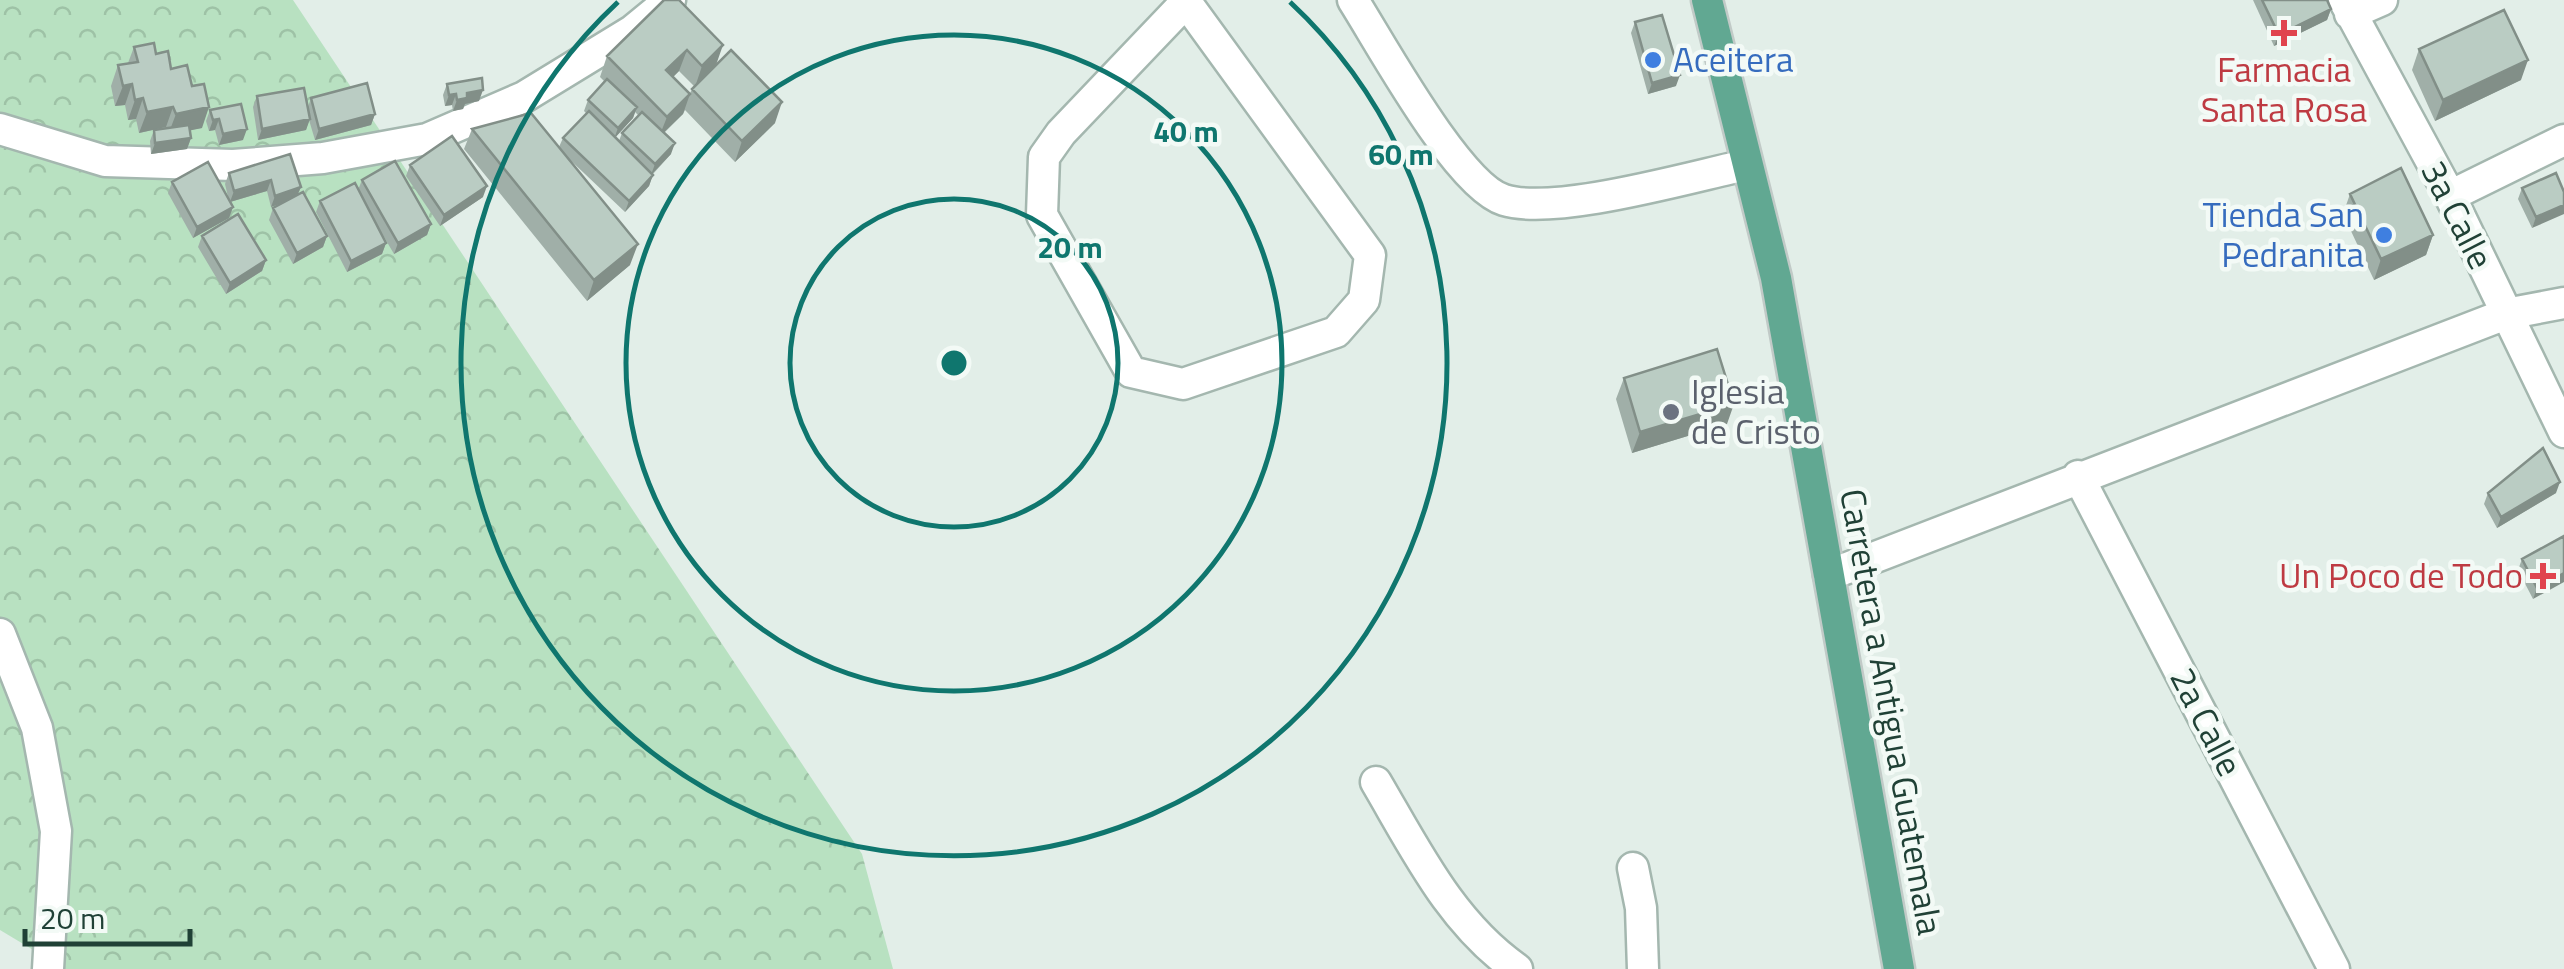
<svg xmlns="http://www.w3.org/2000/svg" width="2564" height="969" viewBox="0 0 2564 969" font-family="'Titillium Web',sans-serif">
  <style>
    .forest { fill: url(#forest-crowns) }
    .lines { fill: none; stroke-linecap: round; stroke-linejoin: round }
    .lane-casing { stroke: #a4b7af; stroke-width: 35 }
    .street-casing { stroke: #a4b7af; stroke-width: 35 }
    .primary-casing { stroke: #c1cac7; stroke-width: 35 }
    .lane { stroke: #fff; stroke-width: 30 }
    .street { stroke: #fff; stroke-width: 30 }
    .primary { stroke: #61a892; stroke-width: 30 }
    .wall { fill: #a0afa8; fill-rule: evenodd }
    .shaded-wall { fill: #828f88 }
    .building { fill: #baccc3; stroke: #828f88; stroke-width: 2.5 }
    .ring { fill: none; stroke: #0f766e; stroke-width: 5 }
    .health-dot { fill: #e0444e; stroke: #f3faf6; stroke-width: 4 }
    .shop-dot { fill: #3f7fe0; stroke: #f3faf6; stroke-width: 4 }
    .worship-dot { fill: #6b7280; stroke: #f3faf6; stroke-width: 4 }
    .labels { text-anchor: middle; stroke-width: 9; stroke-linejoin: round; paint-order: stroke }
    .shop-label { font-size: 35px; fill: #366cbe; stroke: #f3faf6; text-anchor: start }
    .health-label { font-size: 35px; fill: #be3a42; stroke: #f3faf6 }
    .street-label { font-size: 35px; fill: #204136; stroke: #f3faf6 }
    .worship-label { font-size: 35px; fill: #5b616d; stroke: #f3faf6; text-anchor: start }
    .centre { fill: #0f766e; stroke: #f3faf6; stroke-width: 5 }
    .ring-label { font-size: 30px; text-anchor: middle; font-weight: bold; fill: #0f766e; stroke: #f3faf6; stroke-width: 9; stroke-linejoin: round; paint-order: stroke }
  </style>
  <defs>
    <pattern id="forest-crowns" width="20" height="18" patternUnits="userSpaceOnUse" patternTransform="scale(2.5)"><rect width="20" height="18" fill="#b8e1c1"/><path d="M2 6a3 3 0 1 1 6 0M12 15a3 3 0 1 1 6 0" fill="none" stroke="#9ec2a6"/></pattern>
  </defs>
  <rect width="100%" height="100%" fill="#e2eee8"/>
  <path class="forest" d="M0,0H293L862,854L893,969H65L0,930Z"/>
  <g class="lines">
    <defs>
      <path id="lane" d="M1353,0C1381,44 1458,186 1504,200C1555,216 1690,177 1746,165"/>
      <path id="street" d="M1184,0L1186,2L1370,255L1364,300L1336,332L1183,384L1131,372L1042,215L1044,157L1061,133L1186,2
        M2344,0L2450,196L2564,432
        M2350,14L2382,0
        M0,129L105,161L233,165L323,158L427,139L524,97L632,31L670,0
        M2450,196L2564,140
        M2078,476L2334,969
        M1829,575L2506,314L2564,303
        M0,634L37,728L56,831L48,969
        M1376,782C1416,850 1451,923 1517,969
        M1633,868L1641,908L1643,969"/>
      <path id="primary" d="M1707,0L1776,278L1899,969"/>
    </defs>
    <use href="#lane" class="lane-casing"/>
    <use href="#street" class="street-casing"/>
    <use href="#primary" class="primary-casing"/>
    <use href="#lane" class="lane"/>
    <use href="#street" class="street"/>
    <use href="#primary" class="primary"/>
  </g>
  <path class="wall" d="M664,0L716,64L775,123L735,162L685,110L683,114L664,133L671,154L653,174L649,186L625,212L566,156L630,265L587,301L464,149L472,129L559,147L563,138L587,114L584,111L588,100L604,81L600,77L607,56ZM679,71L694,86L690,93L673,77ZM635,112L639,116L622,133L619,141L615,137L633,118Z
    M2253,0H2327L2331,9L2327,20L2274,46Z
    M1635,22L1676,86L1648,94L1631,33Z
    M134,47L156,54L171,69L202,128L190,130L191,138L187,149L151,154L150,141L154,130L166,127L139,133L136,119L128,120L125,105L115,106L111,86L118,65L128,63Z
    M2419,49L2521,80L2435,121L2412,70Z
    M447,84L479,101L465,104L463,109L453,111L452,105L445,106L443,95Z
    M257,96L308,107L311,98L375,114L371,125L315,140L309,120L306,130L258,140L253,107Z
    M210,110L243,140L219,145L215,130L209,131L206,121Z
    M290,154L301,187L298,194L327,236L323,247L293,264L269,220L273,208L283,203L271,207L267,191L230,202L233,207L229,218L193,238L168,193L172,182L229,201L225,184L229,173Z
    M410,165L483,197L440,226L406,176Z
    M2556,173L2532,228L2518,199L2522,188Z
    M362,180L431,224L427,235L394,254L370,213L386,243L382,254L347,272L316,212L320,201L358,190Z
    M2350,194L2433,235L2426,255L2374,280L2343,214Z
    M202,236L266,260L262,271L226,294L198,247Z
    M1624,378L1727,424L1632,453L1616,399Z
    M2488,493H2556L2497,528L2484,504Z
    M2564,536L2533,599L2518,570L2522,559Z"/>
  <path class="shaded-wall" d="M2331,9L2327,20L2274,46L2279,35Z
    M723,45L716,65L695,87L702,66Z
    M687,50L679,71L659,91L666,70Z
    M2528,60L2521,80L2435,121L2443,100Z
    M1680,75L1676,86L1648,94L1652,83Z
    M132,84L125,105L115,106L123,86Z
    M483,90L479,101L465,104L463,109L453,111L457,100L467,93Z
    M456,94L452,105L445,106L449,95Z
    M690,94L683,114L659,137L667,117Z
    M143,98L136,119L128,120L135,100Z
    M782,102L775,123L735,162L742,141Z
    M173,107L166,127L139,133L147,112Z
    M209,107L202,128L168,135L176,114Z
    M637,107L633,118L614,139L618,128Z
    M375,114L371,125L315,140L319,129Z
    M219,119L215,130L209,131L213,120Z
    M310,119L306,130L258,140L262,129Z
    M247,129L243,140L219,145L223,134Z
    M191,138L187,149L151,154L155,143Z
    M675,143L671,154L651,175L655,164Z
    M653,175L649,186L625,212L629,201Z
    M271,180L267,191L230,202L234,191Z
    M487,186L483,197L440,226L444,215Z
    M301,187L296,198L271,207L275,196Z
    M2564,205V214L2532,228L2536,217Z
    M233,207L229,218L193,238L197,227Z
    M431,224L427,235L394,254L398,243Z
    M2433,235L2426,255L2374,280L2381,259Z
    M327,236L323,247L293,264L297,253Z
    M386,243L382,254L347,272L351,261Z
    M638,244L630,265L587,301L594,280Z
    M266,260L262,271L226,294L230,283Z
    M1734,404L1727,424L1632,453L1640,432Z
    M2560,482L2556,493L2497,528L2501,517Z
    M2564,573V582L2533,599L2537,588Z"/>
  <path class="building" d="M664,0H679L723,45L702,66L687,50L666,70L690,94L667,117L607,56Z
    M2262,0H2327L2331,9L2279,35Z
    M2504,10L2528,60L2443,100L2419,49Z
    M1662,15L1680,75L1652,83L1635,22Z
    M154,43L156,54L168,51L171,69L187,65L192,86L204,84L209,107L176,114L173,107L147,112L143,98L135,100L132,84L123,86L118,65L138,62L134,47Z
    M731,50L782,102L742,141L692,89Z
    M482,78L483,90L467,93V98L457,100L456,94L449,95L447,84Z
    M607,79L637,107L618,128L588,100Z
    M367,83L375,114L319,129L311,98Z
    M304,88L310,119L262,129L257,96Z
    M241,104L247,129L223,134L219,119L213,120L210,110Z
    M589,111L653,175L629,201L563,138Z
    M642,112L675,143L655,164L622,133Z
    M531,113L638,244L594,280L472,129Z
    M189,125L191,138L155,143L154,130Z
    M452,136L487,186L444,215L410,165Z
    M290,154L301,187L275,196L271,180L234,191L229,173Z
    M395,161L431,224L398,243L362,180Z
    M208,162L233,207L197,227L172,182Z
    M2401,168L2433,235L2381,259L2350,194Z
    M2556,173L2564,192V205L2536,217L2522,188Z
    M355,183L386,243L351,261L320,201Z
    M303,192L327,236L297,253L273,208Z
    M238,214L266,260L230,283L202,236Z
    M1717,349L1734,404L1640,432L1624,378Z
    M2543,448L2560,482L2501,517L2488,493Z
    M2564,536V573L2537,588L2522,559Z"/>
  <g class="ring">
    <circle cx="954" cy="363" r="164"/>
    <circle cx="954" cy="363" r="328"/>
    <path d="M1290 2A493 493 0 1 1 618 2"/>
  </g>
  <g class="health-dot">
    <path d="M2279 18h10v10h10v10h-10v10h-10v-10h-10v-10h10z"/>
    <path d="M2538 561h10v10h10v10h-10v10h-10v-10h-10v-10h10z"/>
  </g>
  <g class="shop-dot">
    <circle cx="1653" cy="60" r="10"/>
    <circle cx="2384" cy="235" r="10"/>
  </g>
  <circle class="worship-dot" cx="1671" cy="412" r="10"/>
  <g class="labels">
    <g class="shop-label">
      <text x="1673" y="72">Aceitera</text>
      <text x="2364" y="227" text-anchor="end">Tienda San<tspan x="2364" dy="40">Pedranita</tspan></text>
    </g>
    <g class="health-label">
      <text x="2284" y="82">Farmacia<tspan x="2284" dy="40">Santa Rosa</tspan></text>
      <text x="2523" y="588" text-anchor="end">Un Poco de Todo</text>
    </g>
    <g class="street-label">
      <text transform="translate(2457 215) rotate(63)" y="12">3a Calle</text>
      <text transform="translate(1891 712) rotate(80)" y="12">Carretera a Antigua Guatemala</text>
      <text transform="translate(2206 722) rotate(63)" y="12">2a Calle</text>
    </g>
    <g class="worship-label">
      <text x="1691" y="404">Iglesia<tspan x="1691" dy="40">de Cristo</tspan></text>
    </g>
  </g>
  <circle cx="954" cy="363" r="15" class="centre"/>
  <g class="ring-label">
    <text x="1186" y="142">40 m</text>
    <text x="1401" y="165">60 m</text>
    <text x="1070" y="258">20 m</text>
  </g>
  <path d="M25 929v15h165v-15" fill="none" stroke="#204136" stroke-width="5"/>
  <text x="40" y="929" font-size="30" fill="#204136" stroke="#f3faf6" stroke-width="8" paint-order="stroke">20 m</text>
</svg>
